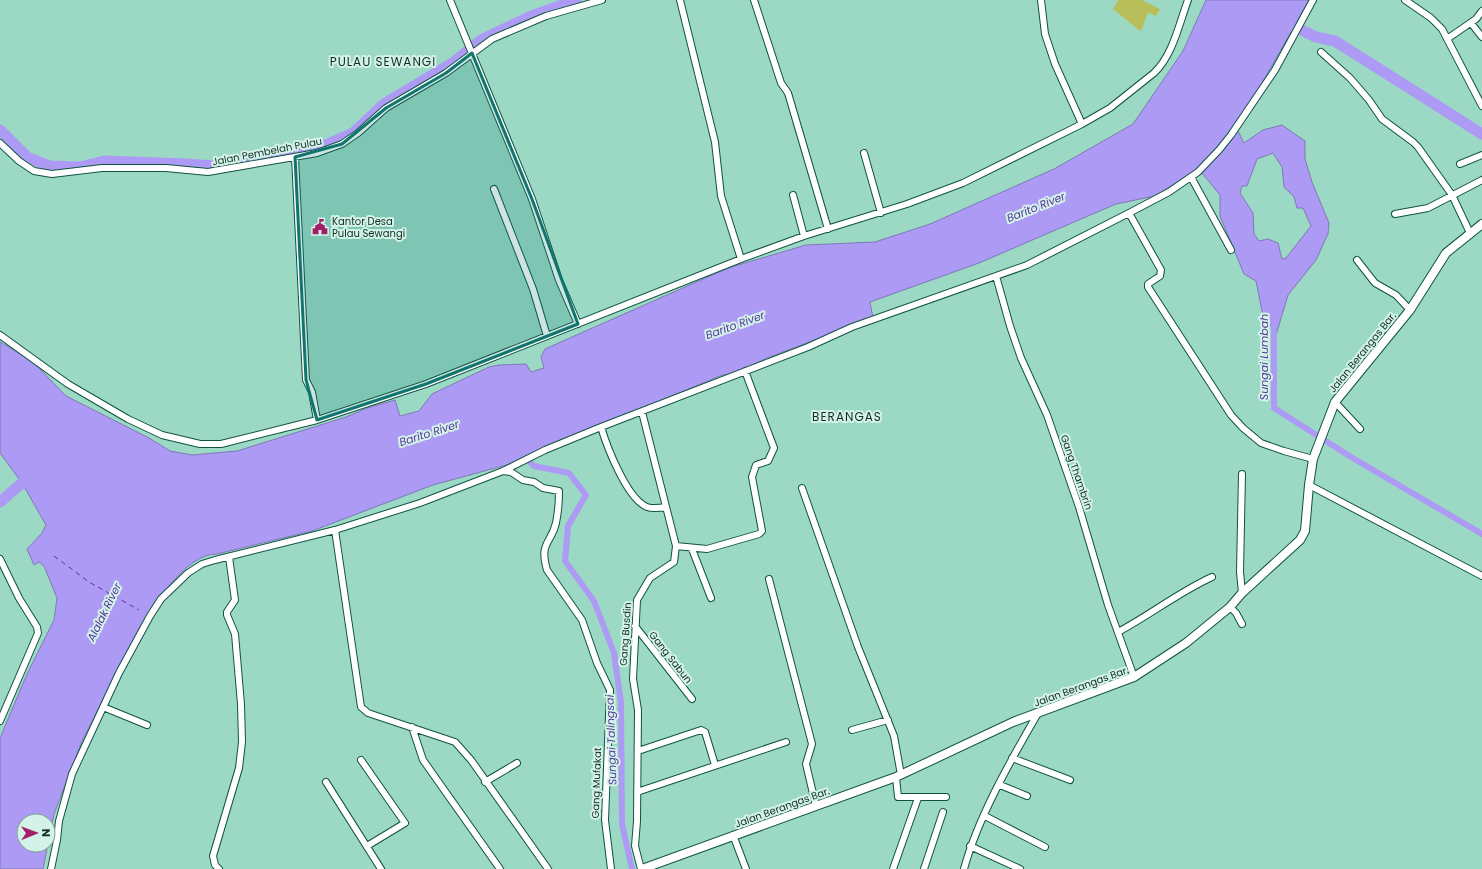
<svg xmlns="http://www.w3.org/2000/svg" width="1482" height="869" viewBox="0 0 1482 869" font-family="Poppins,sans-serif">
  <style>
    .green { fill: #b8bf5a }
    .water { fill: #ad9af4; stroke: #7e79b6; fill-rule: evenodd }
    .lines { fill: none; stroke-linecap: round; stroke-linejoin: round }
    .canal { stroke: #ad9af4; stroke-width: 6 }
    .river { stroke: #ad9af4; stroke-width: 11 }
    .ferry { stroke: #56369d; stroke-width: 1; stroke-dasharray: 5 4; stroke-linecap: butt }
    .minor-casing { stroke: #105343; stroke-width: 8 }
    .major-casing { stroke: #105343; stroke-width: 10 }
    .minor { stroke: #fff; stroke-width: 6 }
    .major { stroke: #fff; stroke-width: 8 }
    .marked { fill: #0f766e; fill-opacity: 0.2; stroke: #0f766e; stroke-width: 3; stroke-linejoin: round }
    .labels { text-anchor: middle; stroke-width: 4; stroke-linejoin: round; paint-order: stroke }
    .street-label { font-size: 10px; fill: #122c24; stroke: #d4f3e8 }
    .poi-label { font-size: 10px; fill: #122c24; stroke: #d4f3e8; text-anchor: start }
    .water-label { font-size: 11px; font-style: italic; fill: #56369d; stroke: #d4f3e8 }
    .quarter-label { font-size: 12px; letter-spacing: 1px; fill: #122c24; stroke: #d4f3e8 }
  </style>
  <rect width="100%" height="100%" fill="#9bd9c5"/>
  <path class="green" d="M1118,0H1142L1160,9L1156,16L1148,13L1142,29L1140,31L1113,9Z"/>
  <path class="water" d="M1206,0H1309L1252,101L1235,125L1244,143L1263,130L1282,125L1305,141V159L1312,182L1329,223L1328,234L1316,260L1288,295L1276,335L1262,311L1256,281L1244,274L1220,216V195L1202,173L1196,170L1155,196L1116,204L979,263L870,302L873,318L767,358L734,374L722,375L510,464L433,485L312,531L217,554C188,553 157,601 143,622L82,741L54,814L43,869H0V738L27,674L54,620L57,598L44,566L39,562L34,565L27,549L42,533L46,525L22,483L0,453V342L32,361L66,396L149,438L170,451L192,455L237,451L346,417L367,408L395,400L400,416L419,411L432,394L489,367L499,365L526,364L531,372L544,368L541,357L545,349L728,268L806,245L875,242L930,224L1054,169L1133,124L1183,51ZM1273,153L1282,167L1284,187L1294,197L1297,208H1303L1311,226L1286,258L1282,259L1278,243L1268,239L1259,241L1254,234L1253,213L1240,193L1242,186H1247L1257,159ZM24,821H48V845H24Z"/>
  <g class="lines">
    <path class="canal" d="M1274,323V408L1351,457L1482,534
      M524,455L534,466L569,473L586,495L568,526L565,561L594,601L614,653L621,702L622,824L632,869"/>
    <path class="river" d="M1287,23L1316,37L1335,41L1482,134
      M0,130L27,157L50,166L80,167L104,161L185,164L216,166L244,158L283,154L326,145L353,133L384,104L454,62L481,40L529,17L576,0
      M0,502L22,483L30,471"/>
    <path class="ferry" d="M54,556L89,582L139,610"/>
    <defs>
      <path id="minor" d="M450,0L532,199L559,280L578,324
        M680,0L715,142L721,196L741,259
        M754,0L781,83L788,93L828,229
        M1041,0L1045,34L1055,64L1082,124
        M1405,0L1431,18L1442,29L1482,106
        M1471,23L1482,37
        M1447,39L1476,19L1482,11
        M1321,52L1350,78L1369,100L1382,119L1413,142L1418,147L1452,195L1470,233
        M0,143L19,161L34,171L52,174L102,168H166L208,172L317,153L342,144L358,133L386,108L446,73L492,39L546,16L602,0
        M864,153L881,213
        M295,157L306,380L312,392L317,420
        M1460,164L1482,155
        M1191,177L1231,250
        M494,189L533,289L547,336
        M793,195L804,236
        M1129,213L1161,270L1160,276L1148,284V287L1231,415L1243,428L1261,443L1284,451L1313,459
        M1395,214L1428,208L1482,180
        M1357,260L1375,283L1396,295L1410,310
        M996,276L1010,326L1021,358L1047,415L1079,507L1108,605L1134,677
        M0,335L68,384L128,419L162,435L200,444H221L317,420L426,384L741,259L804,236L907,204L963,183L1082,124L1110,108L1154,73C1173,55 1179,24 1188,0
        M1335,402L1360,429
        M601,427C607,447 627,499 647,507C653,509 660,508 666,507
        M503,471L511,472L523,480L534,482L543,488L559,491C559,502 558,513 556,523C551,544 539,542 547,570L582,620L597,663L610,690L605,820L611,869
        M1242,474L1240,572L1242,593
        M1309,485L1482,576
        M802,488L858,647L894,736L901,775
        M335,530L361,707L368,713L455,742L471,760L548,869
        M676,546L707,549L759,534L762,531L752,477L756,465L768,461L774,448L745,371
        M692,549L711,598
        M0,559L19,598L37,627L38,633L0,721
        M769,579L812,744L806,764L816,806
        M1230,607L1236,613L1242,624
        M635,626L692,699
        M1118,632C1150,615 1179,592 1212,577
        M103,707L147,725
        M412,727L423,760L500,869
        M852,730L888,720
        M638,751L701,730L705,732L715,765
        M1012,758L1070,780
        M361,760L405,823L367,846
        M896,777L898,797H946
        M326,782L381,869
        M485,782L517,763
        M1000,785L1027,796
        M637,792L786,742
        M985,816L1045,847
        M733,835L746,869
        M970,846L1020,869
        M51,869L57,840L59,821L72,774L119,673L150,616L161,599L188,573L202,564L215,560L335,530L420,503L503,471L545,450L601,427L808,347L852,327L1027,265L1129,213L1169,192L1198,172L1219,150L1231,135L1275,70L1313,0
        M219,869L215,865L213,856L239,768L242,742L241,704L235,634L227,615V612L235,600L229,557
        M641,869L635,846L637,821L638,710L633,679L637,600L650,578L674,562L676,546L642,412
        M893,869L918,798
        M924,869L943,812
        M964,869C978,817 1011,760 1038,713"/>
      <path id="major" d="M642,869L896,777L1013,722L1134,677L1186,643L1230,607L1242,593L1300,540L1305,531L1309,485L1313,459L1335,402L1410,310L1446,253L1482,224"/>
    </defs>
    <use href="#minor" class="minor-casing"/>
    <use href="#major" class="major-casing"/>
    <use href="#minor" class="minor"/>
    <use href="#major" class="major"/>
  </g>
  <path class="marked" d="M472,53L532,199L578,324L426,384L317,420L306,380L295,157L342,144L386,108L446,73Z"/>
  <defs>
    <symbol id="civic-bare" viewBox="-9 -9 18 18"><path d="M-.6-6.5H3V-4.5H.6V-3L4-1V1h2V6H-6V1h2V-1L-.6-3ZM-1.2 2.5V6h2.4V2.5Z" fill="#a41d68" stroke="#d4f3e8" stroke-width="2.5" paint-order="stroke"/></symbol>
  </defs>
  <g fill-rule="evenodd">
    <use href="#civic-bare" x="309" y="216" width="22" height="22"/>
  </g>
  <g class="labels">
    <g class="street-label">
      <text transform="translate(267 151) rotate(-11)" y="4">Jalan Pembelah Pulau</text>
      <text transform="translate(1362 352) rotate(-51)" y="4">Jalan Berangas Bar.</text>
      <text transform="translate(1077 472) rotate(71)" y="4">Gang Thambrin</text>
      <text transform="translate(625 634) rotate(-86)" y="4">Gang Busdin</text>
      <text transform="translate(671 657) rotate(52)" y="4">Gang Sabun</text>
      <text transform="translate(1081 686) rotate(-20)" y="4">Jalan Berangas Bar.</text>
      <text transform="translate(596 783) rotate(-88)" y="4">Gang Mufakat</text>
      <text transform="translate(782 807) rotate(-20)" y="4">Jalan Berangas Bar.</text>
    </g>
    <g class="poi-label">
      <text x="332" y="225">Kantor Desa<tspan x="332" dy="12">Pulau Sewangi</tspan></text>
    </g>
    <g class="water-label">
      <text transform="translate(1036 207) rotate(-22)" y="4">Barito River</text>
      <text transform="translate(735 325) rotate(-20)" y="4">Barito River</text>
      <text transform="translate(1264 357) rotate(-90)" y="4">Sungai Lumbah</text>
      <text transform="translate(429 433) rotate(-18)" y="4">Barito River</text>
      <text transform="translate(104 612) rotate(-64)" y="4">Alalak River</text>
      <text transform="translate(611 740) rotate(-92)" y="4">Sungai Talingsai</text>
    </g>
    <g class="quarter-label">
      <text x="383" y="66">PULAU SEWANGI</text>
      <text x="847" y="421">BERANGAS</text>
    </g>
  </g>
  <g transform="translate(36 833) rotate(89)"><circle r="19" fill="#d4f3e8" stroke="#86a39a"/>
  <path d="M0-3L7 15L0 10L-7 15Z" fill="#a41d68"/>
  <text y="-6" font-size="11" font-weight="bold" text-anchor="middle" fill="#122c24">N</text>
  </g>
</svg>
